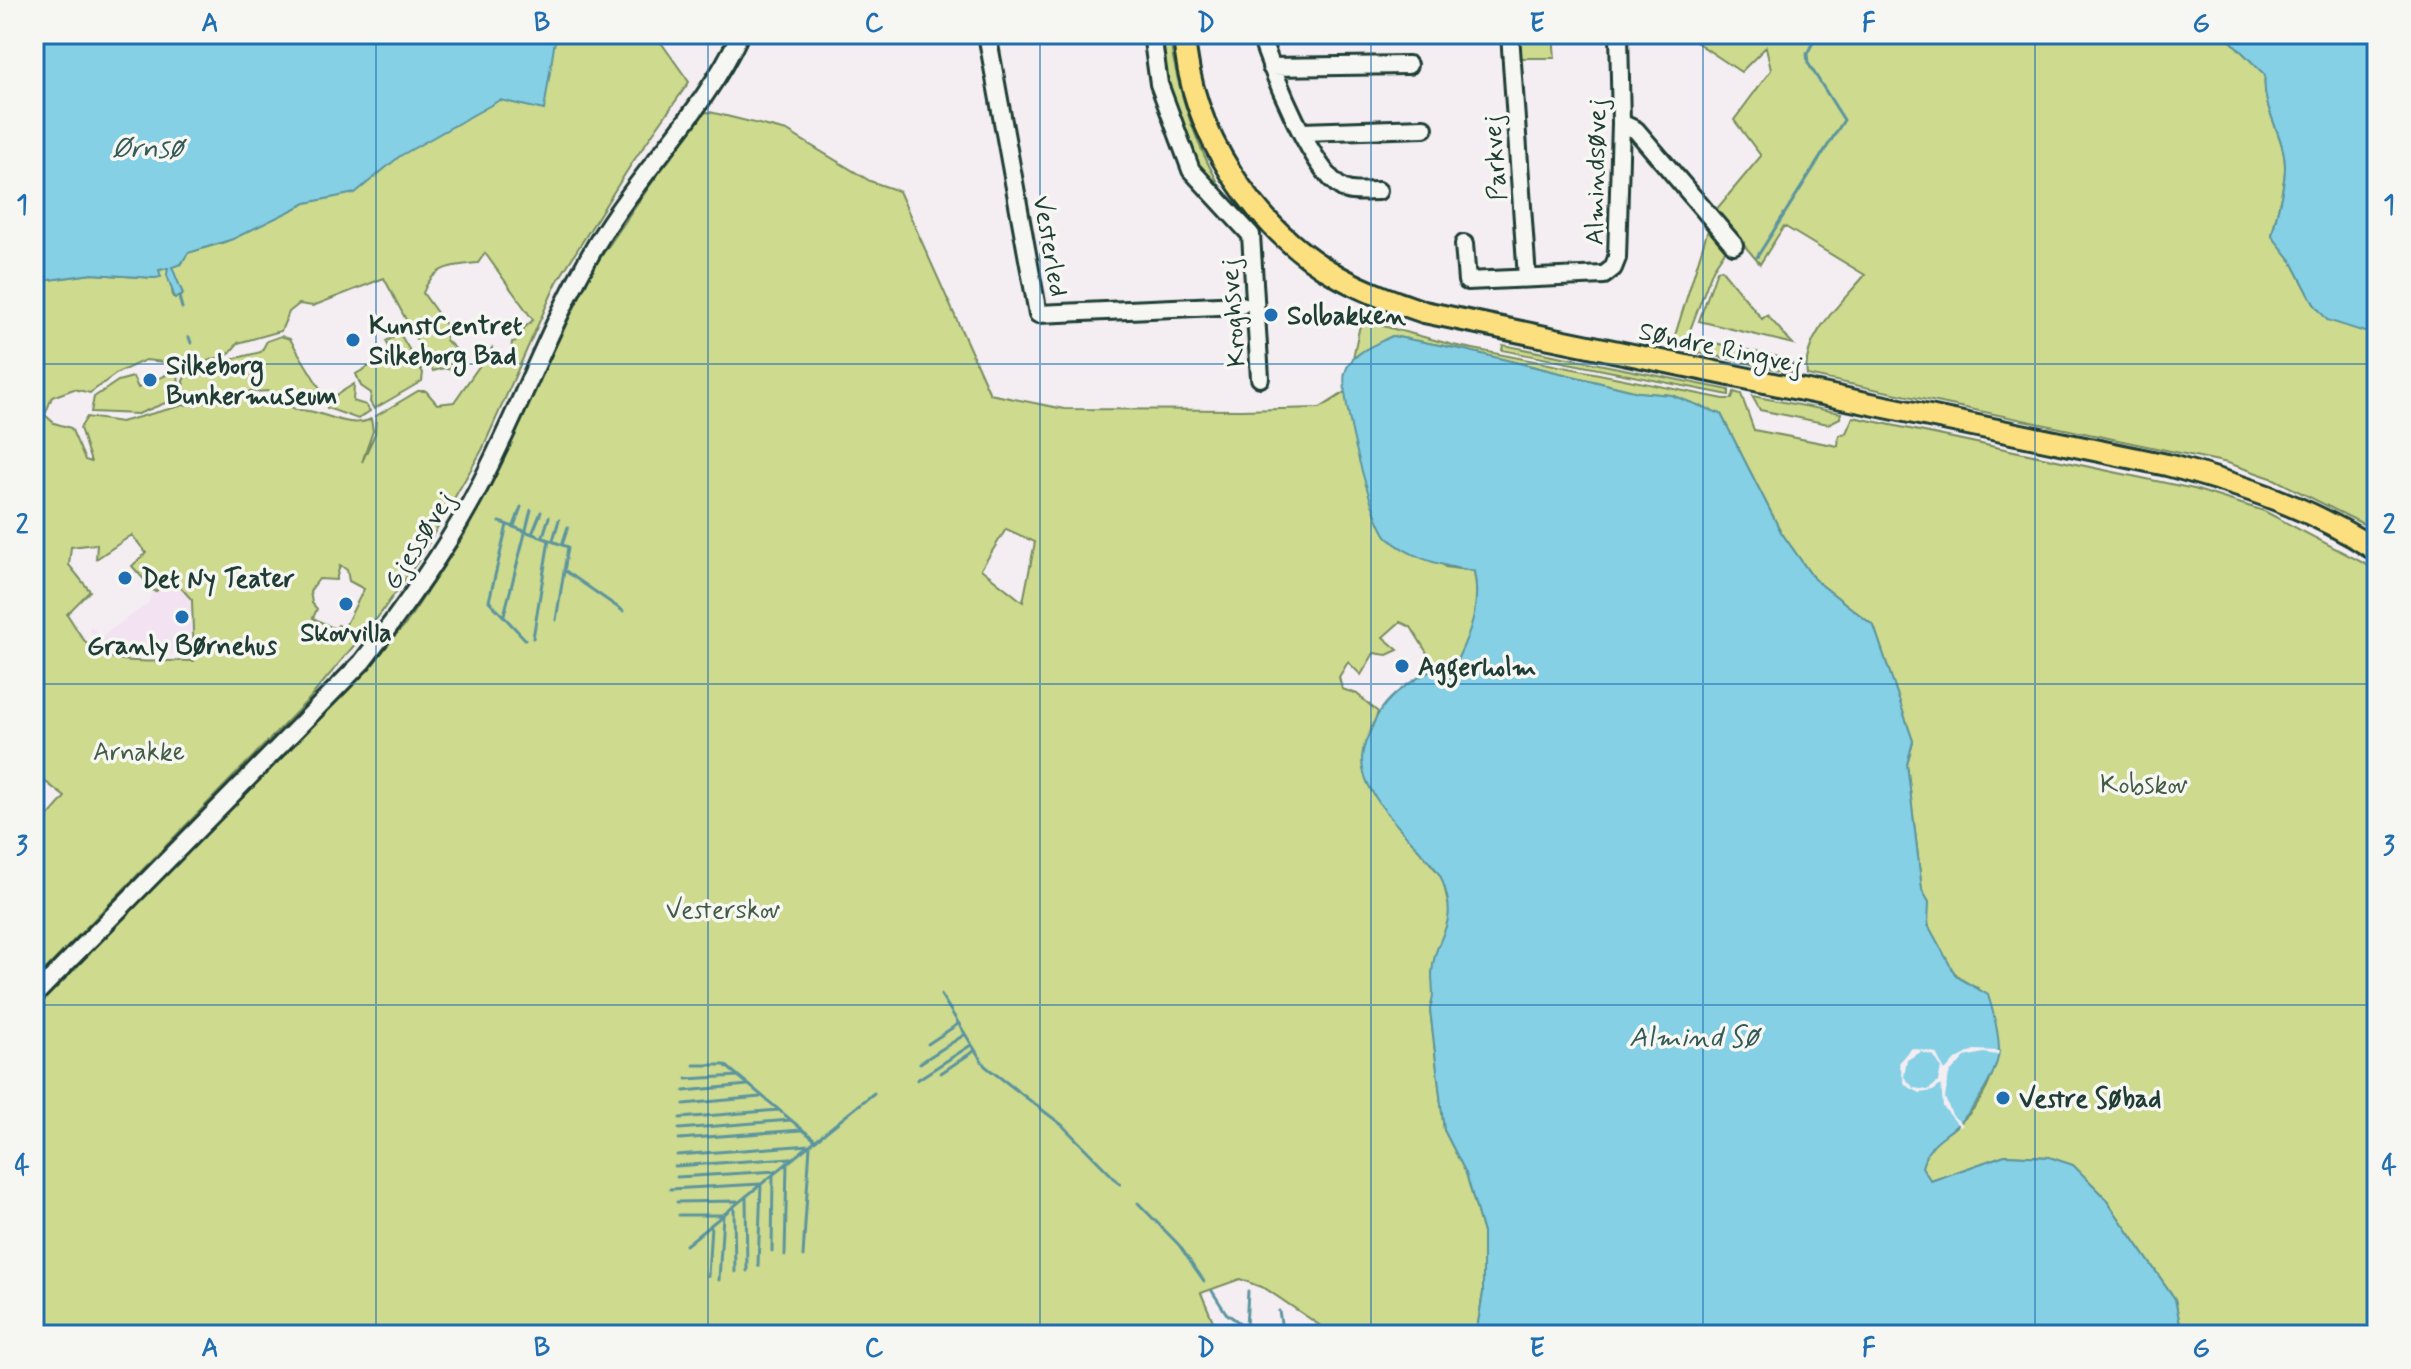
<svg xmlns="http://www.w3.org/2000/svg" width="2411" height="1369" viewBox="0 0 2411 1369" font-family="Mynerve,sans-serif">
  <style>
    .built { fill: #f2e2f2 }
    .green { fill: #ceda8d; stroke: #768c60; stroke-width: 2; fill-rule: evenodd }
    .water { fill: #85d0e5; stroke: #5c959e; stroke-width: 2 }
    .pier { fill: #f4edf2; fill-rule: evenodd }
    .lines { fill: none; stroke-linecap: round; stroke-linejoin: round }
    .stream { stroke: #5c959e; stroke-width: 3 }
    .minor-casing { stroke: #1f3d34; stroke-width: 22 }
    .major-casing { stroke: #1f3d34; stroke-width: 26 }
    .minor { stroke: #f6f6f2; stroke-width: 16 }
    .major { stroke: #fce080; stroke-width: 20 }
    .grid { fill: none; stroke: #1f6fb2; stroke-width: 2; stroke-opacity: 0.55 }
    .poi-dot { fill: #1f6fb2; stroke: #f6f6f2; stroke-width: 3 }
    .labels { text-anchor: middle; stroke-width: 7; stroke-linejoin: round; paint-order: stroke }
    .street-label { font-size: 26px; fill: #1f3d34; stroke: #f6f6f2 }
    .poi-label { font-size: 26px; font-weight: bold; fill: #1f3d34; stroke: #f6f6f2; text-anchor: start }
    .park-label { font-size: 26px; fill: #425c46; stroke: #f6f6f2 }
    .water-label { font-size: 28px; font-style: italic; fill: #335a57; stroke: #f6f6f2 }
    .neatline { fill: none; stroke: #1f6fb2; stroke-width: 3 }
    .grid-label { font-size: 26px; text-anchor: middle; font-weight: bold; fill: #1f6fb2 }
  </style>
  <rect width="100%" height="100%" fill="#f4edf2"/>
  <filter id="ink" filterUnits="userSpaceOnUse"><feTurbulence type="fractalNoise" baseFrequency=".0125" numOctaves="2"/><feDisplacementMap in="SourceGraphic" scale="16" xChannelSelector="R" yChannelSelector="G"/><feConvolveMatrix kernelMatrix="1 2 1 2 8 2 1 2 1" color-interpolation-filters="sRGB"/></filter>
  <g filter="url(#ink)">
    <path class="built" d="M172,582L181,586L197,607L266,629L194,656L134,650L129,644L112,645L95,638L89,629L91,626L101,637L149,603L151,594L164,584Z"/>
    <path class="green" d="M543,34H655L689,82L632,163L557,282L482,450L418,561L378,617L310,698L34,981V816L44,821L65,797L34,773V282L92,274L155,278L159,270L169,268L173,297H181L183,294L171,267L181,264L187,253L225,242L306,203ZM485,253L533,320L524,328L523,335H517V341L512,342L511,355H504L503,364H494L492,348L454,402L437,404L426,391H418L376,416L375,434L362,462L373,431L371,419C347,431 321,408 295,410L285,400L244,397L184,405L121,422L87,417L80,428L91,462L85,460L71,428L54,423L45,415L52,397L74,389L90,393L117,373L145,360L194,365L228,355L238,343L281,331L289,312L299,304L313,306L384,278L433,371L444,368L455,371L465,358L446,340L445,324L423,293C433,265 452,266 478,263ZM132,535L146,553L132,566L155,592L168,582H176L192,600L194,661C163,659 114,669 89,646C80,637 74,624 67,614L90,591L69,565L71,547L97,544L96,559ZM340,565L347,570L349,581L364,589L344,628L338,625L335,629L313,618L317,609L312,603L310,591L319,579L336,580Z
      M1159,34H1169C1178,95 1196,149 1229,201L1201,178L1169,97Z
      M1516,34H1553L1555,58H1518Z
      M1684,34H2224L2265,75C2261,109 2285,134 2285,167C2285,189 2276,214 2272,236L2291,260L2314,304L2377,336V531L2274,479L2228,463L1807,375C1801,337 1842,303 1865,275L1784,226L1760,264L1715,211L1761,156L1734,120L1771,70L1766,47L1741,72Z
      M710,112L787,131L870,181L899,191L990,394L1064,409L1240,410L1320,408L1347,391L1352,428L1445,567L1474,571C1483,612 1464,654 1452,693L1411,627L1400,622L1383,637L1398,650L1387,655L1374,653L1361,675L1348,662L1339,677L1342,689L1357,694L1378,712L1363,751L1396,823L1442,877L1451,915L1432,973L1435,993L1430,1009L1444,1130L1466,1173L1483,1233V1293L1476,1335H1334L1266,1289L1240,1279L1201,1293L1219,1335H34V1010L405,625L465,534L594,267L700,113ZM1006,529L1035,542L1023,602L981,569Z
      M1710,223L1729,245L1713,269L1684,346L1672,345Z
      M1721,269L1762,319L1767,315L1793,344L1699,321L1717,270Z
      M1361,320L1453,345L1724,399H1732L1734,392L1741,394L1754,430L1838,446L1839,435L1846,433L1853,417L2194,489L2264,511L2377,570V1335H2182L2175,1299L2102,1194L2073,1165L2049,1157L2005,1155L1931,1181L1889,1166C1907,1156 1927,1147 1943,1136C1996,1101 2014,1040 1978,988C1955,982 1936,950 1929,926C1925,913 1929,904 1922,890L1907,764L1913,741L1874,626L1814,579L1781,532L1721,414L1671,395L1638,392L1465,350L1392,336L1353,358Z
      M400,334L423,373L422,381L374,409L370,402L371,393L361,386L356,374L392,353L386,341Z
      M281,336L290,339L324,395L319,405L271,391L185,395L183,381L187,373L216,375L233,359L261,352L267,341Z
      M1706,341L1787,359L1795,367L1794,373L1693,351Z
      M1503,345L1729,390V395L1502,350Z
      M167,367L178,373L180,397L138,414L91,412L94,397L118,381L133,377L138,388L166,375Z
      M354,384L353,401L366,405L370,411L358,419L327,408L330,399Z
      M1752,396L1841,413L1840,418L1828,424L1760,410Z"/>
    <path class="water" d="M34,34H563L555,40L544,110L500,100L400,156L355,193L306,203L233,239L188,253L181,264L172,267L183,294L175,298L167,275L168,268L159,270L161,277L155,278L92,274L34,282Z
      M2224,34H2377V336L2327,320L2314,304L2291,260L2272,236C2276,214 2285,189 2285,167C2285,134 2261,110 2265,75Z
      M1392,336L1465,350L1638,392L1671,395L1721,414L1781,532L1814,579L1874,626L1913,741L1907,764L1922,890L1929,902L1928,925L1956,976L1988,995C1993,1011 1999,1033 1999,1050C1998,1072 1976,1106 1961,1121C1943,1140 1930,1139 1922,1167L1931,1181L2005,1155L2049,1157L2073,1165L2102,1194L2175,1299L2182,1335H1476L1483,1293V1233L1466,1173L1444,1130L1430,1009C1435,995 1432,988 1432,974C1434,933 1461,929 1442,880C1439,870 1427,860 1420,851C1400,828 1362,792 1362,760C1362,748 1368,736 1373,725C1385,692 1426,671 1457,660C1471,631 1481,604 1474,571C1446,567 1410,558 1388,538C1372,523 1339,393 1345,373C1350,353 1375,345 1392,336Z"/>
    <path class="pier" d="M1912,1048L1936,1053L1945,1071L1955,1060L1974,1050L1999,1051L1998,1055L1984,1053L1965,1057L1949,1074L1945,1098L1952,1115L1963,1125L1960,1127L1943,1107L1941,1085L1933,1091L1920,1093L1905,1085L1899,1063ZM1921,1052L1934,1056L1941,1067L1938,1082L1928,1090L1914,1088L1904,1077L1907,1060Z"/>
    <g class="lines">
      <path class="stream" d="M1757,257L1844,120L1808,63L1807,54L1817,34
        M179,297L182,308
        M189,337L191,343
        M500,522L568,547L556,620
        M507,525L489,601L525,639
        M514,526L521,507
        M532,534L541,512
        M543,536L549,517
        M553,540L559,520
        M562,545L568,527
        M564,570L623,611
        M504,615L531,510
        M533,638L549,540
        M941,995L985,1066L1062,1125L1120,1184
        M928,1044L958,1024
        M920,1063L964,1035
        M694,1065H725L815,1140
        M941,1073L974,1051
        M687,1079L738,1076
        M917,1080L971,1045
        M684,1091L748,1085
        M684,1104L760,1097
        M680,1118L779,1110
        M679,1129L791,1120
        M679,1139L802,1130
        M677,1155L810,1145L803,1256
        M675,1166L791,1158
        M677,1177L777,1171
        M670,1189L761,1184L758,1266
        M746,1196L747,1271
        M677,1202L737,1201
        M1138,1203L1179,1245L1204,1281
        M734,1208L735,1272
        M679,1215H723L719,1280
        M686,1245L874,1093
        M772,1251L773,1175
        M785,1255L787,1163
        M708,1276L711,1225
        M1212,1291L1226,1313L1256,1335
        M1279,1311L1283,1335
        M1246,1327L1248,1291
        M1306,1332L1307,1335"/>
      <defs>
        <path id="minor" d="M987,34L1038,314L1241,305
          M1152,34L1159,84L1191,170L1251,235L1260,378
          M1260,34C1271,67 1314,180 1347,190C1356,193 1369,191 1378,191
          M1510,34L1527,278
          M1271,67L1408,65
          M1621,123L1636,130L1734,245
          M1302,132L1424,128
          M1464,244L1467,281L1604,275L1613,268L1617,258L1621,123L1619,34
          M34,996L362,662C402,611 440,558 471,502C517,418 548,327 596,245C639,172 705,111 740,34"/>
        <path id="major" d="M1184,34C1190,131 1254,230 1339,277C1366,292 1395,302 1424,312L2167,465C2242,485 2312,508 2377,551"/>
      </defs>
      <use href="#minor" class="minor-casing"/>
      <use href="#major" class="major-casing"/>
      <use href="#minor" class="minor"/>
      <use href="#major" class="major"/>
    </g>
  </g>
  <path class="grid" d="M376,34V1335M708,34V1335M1040,34V1335M1371,34V1335M1703,34V1335M2035,34V1335M34,364H2377M34,684H2377M34,1005H2377"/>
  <g class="poi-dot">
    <circle cx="1271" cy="315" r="8"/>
    <circle cx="353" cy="340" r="8"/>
    <circle cx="150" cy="380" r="8"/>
    <circle cx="125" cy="578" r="8"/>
    <circle cx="346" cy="604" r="8"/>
    <circle cx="182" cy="617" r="8"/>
    <circle cx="1402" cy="666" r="8"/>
    <circle cx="2003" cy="1098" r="8"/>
  </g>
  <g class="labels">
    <g class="street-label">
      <text transform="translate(1494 158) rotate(-94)" y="9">Parkvej</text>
      <text transform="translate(1595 172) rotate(-89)" y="9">Almindsøvej</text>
      <text transform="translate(1051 246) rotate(80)" y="9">Vesterled</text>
      <text transform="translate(1232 313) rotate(-94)" y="9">Kroghsvej</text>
      <text transform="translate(1721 347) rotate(12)" y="9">Søndre Ringvej</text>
      <text transform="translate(418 540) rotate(-58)" y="9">Gjessøvej</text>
    </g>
    <g class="poi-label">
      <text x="1287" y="324">Solbakken</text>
      <text x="369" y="334">KunstCentret<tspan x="369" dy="30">Silkeborg Bad</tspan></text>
      <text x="166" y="374">Silkeborg<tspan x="166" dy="30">Bunkermuseum</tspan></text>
      <text x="141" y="587">Det Ny Teater</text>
      <text x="346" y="641" text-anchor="middle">Skovvilla</text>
      <text x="182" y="654" text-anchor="middle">Granly Børnehus</text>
      <text x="1418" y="675">Aggerholm</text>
      <text x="2019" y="1107">Vestre Søbad</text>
    </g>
    <g class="park-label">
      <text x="139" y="760">Arnakke</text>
      <text x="2144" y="793">Kobskov</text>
      <text x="723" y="918">Vesterskov</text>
    </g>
    <g class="water-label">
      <text x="148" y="157">Ørnsø</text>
      <text x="1694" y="1046">Almind Sø</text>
    </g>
  </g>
  <rect width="2411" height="1369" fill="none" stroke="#f6f6f2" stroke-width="88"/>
  <rect x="44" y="44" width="2323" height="1281" class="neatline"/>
  <g class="grid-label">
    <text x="210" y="31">A</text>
    <text x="542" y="31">B</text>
    <text x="874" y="31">C</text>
    <text x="1206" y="31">D</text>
    <text x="1537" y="31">E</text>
    <text x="1869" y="31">F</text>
    <text x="2201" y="31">G</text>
    <text x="22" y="213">1</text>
    <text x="2389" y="213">1</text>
    <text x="22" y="533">2</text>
    <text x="2389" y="533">2</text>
    <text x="22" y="854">3</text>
    <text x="2389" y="854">3</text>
    <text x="22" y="1174">4</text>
    <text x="2389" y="1174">4</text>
    <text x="210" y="1356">A</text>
    <text x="542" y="1356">B</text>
    <text x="874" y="1356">C</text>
    <text x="1206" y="1356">D</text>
    <text x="1537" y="1356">E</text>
    <text x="1869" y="1356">F</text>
    <text x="2201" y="1356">G</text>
  </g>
</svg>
